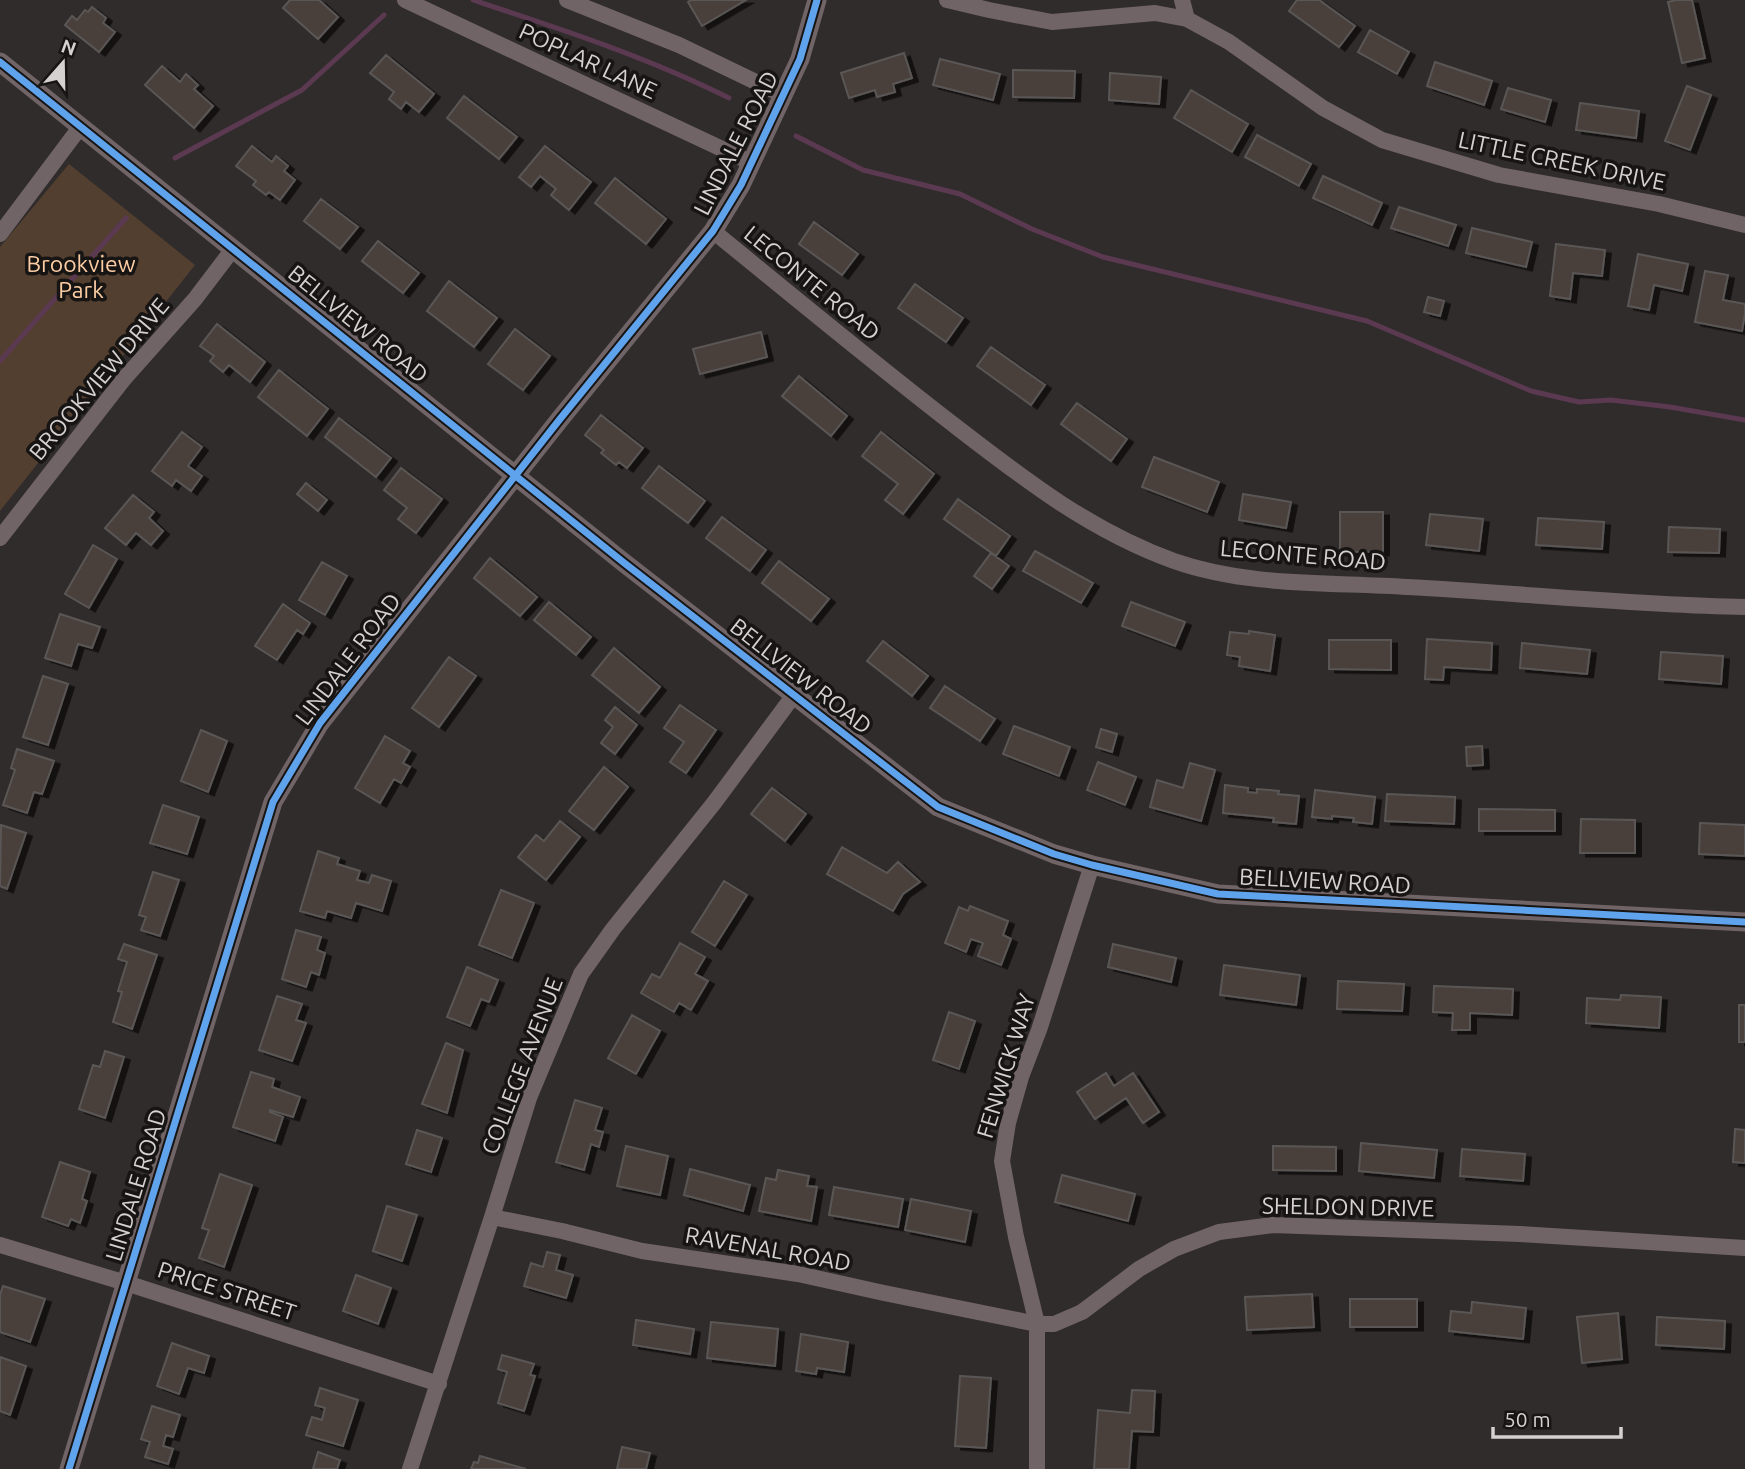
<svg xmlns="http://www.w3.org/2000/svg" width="1745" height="1469" viewBox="0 0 1745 1469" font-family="Ubuntu,sans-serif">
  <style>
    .green { fill: #533f2f }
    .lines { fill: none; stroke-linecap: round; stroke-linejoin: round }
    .stream { stroke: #5b3951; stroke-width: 5 }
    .building { fill: #493f3b; stroke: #5a5756; stroke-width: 2; filter: url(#shadow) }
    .minor { stroke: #706467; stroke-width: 16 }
    .tertiary { stroke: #706467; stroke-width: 19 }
    .cycleway-casing { stroke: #171414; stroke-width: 11 }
    .cycleway { stroke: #60a3ed; stroke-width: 7 }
    .labels { text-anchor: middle; stroke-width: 7; stroke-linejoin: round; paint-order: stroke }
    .street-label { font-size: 23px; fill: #d5d1d1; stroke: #171414 }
    .park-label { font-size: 23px; fill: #fccda3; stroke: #171414 }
  </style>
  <defs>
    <filter id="shadow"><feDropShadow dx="6" dy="3.5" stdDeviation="0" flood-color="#0009"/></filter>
  </defs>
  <rect width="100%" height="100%" fill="#302c2b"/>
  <path class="green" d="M69,164L195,265L0,511V247Z"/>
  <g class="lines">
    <path class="stream" d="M473,0C561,29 647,57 729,98
      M796,136L863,170L960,194L1032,229L1103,257L1367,321L1531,391L1579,402L1611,400L1670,407L1745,420
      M175,158L302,90L384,15
      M0,361L126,218"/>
  </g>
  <path class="building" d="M290,0H319L338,17L318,39L283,8Z
    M691,0H746L702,26L688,2Z
    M1297,0H1319L1355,26L1339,47L1289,11Z
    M1676,0H1692L1705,58L1682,63L1668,2Z
    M92,7L106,18L103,23L115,32L99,52L65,25L72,16L77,20L85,10L88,12Z
    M1370,30L1409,52L1397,74L1358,52Z
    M904,53L912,78L893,84L895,92L877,97L875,90L849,98L841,73Z
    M386,55L434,94L419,112L406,102L401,109L389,99L394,92L370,73Z
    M940,59L1000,74L993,100L933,85Z
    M1435,62L1492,81L1484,105L1427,86Z
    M162,66L180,82L186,74L198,85L194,89L213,106L194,128L145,85Z
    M1013,70L1075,71L1074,98L1013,97Z
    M1110,73L1161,77L1159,104L1109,100Z
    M1687,86L1711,95L1690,150L1665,141Z
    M1508,88L1551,100L1545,122L1501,109Z
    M1191,90L1248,124L1232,152L1174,118Z
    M464,96L517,137L499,159L447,118Z
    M1580,103L1639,111L1636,138L1576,130Z
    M1257,135L1311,164L1299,186L1245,157Z
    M252,146L272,162L276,156L288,166L284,171L295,180L280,200L269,192L266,195L253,185L256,181L236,166Z
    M545,146L591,182L569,210L551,195L556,189L540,176L531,187L519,177Z
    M1323,176L1382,203L1372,225L1313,198Z
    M615,178L666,219L646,244L595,203Z
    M321,199L358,227L340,249L304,221Z
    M1399,207L1456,225L1448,246L1391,228Z
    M814,222L858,254L842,275L799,244Z
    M1472,228L1532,242L1526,267L1466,253Z
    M378,241L419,273L403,293L362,261Z
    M1556,244L1605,250L1602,276L1573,273L1570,299L1550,296Z
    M1638,254L1688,264L1682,291L1654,285L1649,310L1628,306Z
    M1705,271L1728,275L1723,300L1745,304V314L1742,331L1695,322Z
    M449,281L497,318L474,347L427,311Z
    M915,284L963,318L946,342L898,308Z
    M1428,297L1444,301L1440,316L1424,312Z
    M217,324L265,362L250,382L229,365L223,372L210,361L214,356L200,346Z
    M515,329L550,356L523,390L488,364Z
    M761,332L767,357L700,374L693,349Z
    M991,347L1045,385L1031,405L977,366Z
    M279,370L328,409L307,436L258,397Z
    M799,376L847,416L831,436L782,396Z
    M1077,403L1127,439L1111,461L1061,424Z
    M601,415L643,448L627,468L619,462L616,465L601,453L604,450L585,435Z
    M339,418L391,458L376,477L325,437Z
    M182,432L202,447L188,466L202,476L191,491L176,480L172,486L152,471Z
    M881,432L934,474L903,514L885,500L898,484L862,456Z
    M1154,457L1219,482L1207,512L1142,487Z
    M659,466L705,501L688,523L642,488Z
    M401,468L442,499L416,533L398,519L407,508L384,490Z
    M306,483L327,500L318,511L297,494Z
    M1243,494L1291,502L1286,528L1239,520Z
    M133,495L154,512L149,518L163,531L151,545L136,533L126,545L105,528Z
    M958,499L1010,536L996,556L944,519Z
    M1340,512H1383V552H1340Z
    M1430,514L1483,519L1479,551L1426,545Z
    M722,517L766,550L750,571L706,538Z
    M1538,518L1604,522L1602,549L1536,545Z
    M1669,527L1720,529L1719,553L1668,552Z
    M93,545L117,559L89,608L65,594Z
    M1035,551L1093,583L1081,603L1023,571Z
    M991,553L1009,566L992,589L974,576Z
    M490,558L537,597L520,616L474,578Z
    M779,561L829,599L811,621L762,583Z
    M322,562L347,576L325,615L299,600Z
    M549,602L591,637L576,655L534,620Z
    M1131,602L1185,622L1175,646L1122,626Z
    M283,604L310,623L303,634L297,630L277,660L255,646Z
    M60,614L100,627L92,648L78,644L71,666L45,658Z
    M1249,631L1275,635L1270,671L1239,666L1240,657L1227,655L1230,632L1249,634Z
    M1427,639L1492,643L1491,670L1444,667L1443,680L1425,679Z
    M1329,640H1391V670L1329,669Z
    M883,641L928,676L912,696L867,661Z
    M1522,643L1590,650L1587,674L1520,668Z
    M614,648L660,687L639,713L592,675Z
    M1661,652L1723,656L1721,684L1659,679Z
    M449,657L476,676L439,727L412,708Z
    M43,676L68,684L48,745L23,737Z
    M945,686L995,719L980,741L930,708Z
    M680,705L716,730L686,773L670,762L684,742L664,728Z
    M615,707L637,725L615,754L601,743L613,727L605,720Z
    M1014,726L1070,747L1059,776L1003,754Z
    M1101,729L1117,734L1112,752L1096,747Z
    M201,730L227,741L208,792L181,781Z
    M385,736L410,751L403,763L410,767L401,783L394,779L380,803L355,788Z
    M1482,746L1483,765L1467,766L1466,747Z
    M17,749L54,761L42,794L34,792L27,813L3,805L15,770L11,768Z
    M1098,762L1136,777L1125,805L1087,790Z
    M1190,763L1215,770L1201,821L1150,807L1157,780L1183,788Z
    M604,767L628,787L594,830L569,811Z
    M1225,785L1248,788V792L1257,793V789L1279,791L1278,794L1299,796L1296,824L1273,822L1274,818L1223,813Z
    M772,788L806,814L785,841L751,814Z
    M1315,790L1375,797L1372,824L1353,822L1354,818L1332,816V819L1312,817Z
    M1387,794L1455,797L1454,824L1385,821Z
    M163,805L199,817L187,854L150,843Z
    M1479,809L1555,810V831H1479Z
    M1581,819L1635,820V853H1580Z
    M560,821L580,837L546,880L518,857L536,835L544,841Z
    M1700,823L1745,825V856L1699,854Z
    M1,825L26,833L7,889L0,886Z
    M842,847L887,873L898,862L920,882L903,894L893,911L827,874Z
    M318,851L339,858L337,864L360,871L357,880L369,883L372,875L391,881L382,911L356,903L351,918L327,911L325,918L300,911Z
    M153,872L179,880L160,936L141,930L146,917L139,915Z
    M724,881L747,895L715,946L692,932Z
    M501,890L534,903L512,958L479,945Z
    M970,906L1008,921L1003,935L1011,939L1001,965L978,956L983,943L971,939L966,952L945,943L959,907L968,911Z
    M296,930L321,937L317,950L325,953L319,975L311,972L306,987L282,979Z
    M680,943L705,957L695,974L708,981L691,1010L679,1003L674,1012L641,993L652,974L660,978Z
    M124,944L157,955L132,1029L113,1022L122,992L118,991L127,962L118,959Z
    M1113,944L1176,958L1171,982L1108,967Z
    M1224,965L1300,975L1296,1005L1220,995Z
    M467,967L498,980L489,1002L481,999L470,1026L447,1017Z
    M1338,981L1404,984L1402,1011L1337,1009Z
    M1434,986L1513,989L1512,1015L1470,1013V1030H1452L1453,1013L1433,1012Z
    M1621,995L1661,997L1659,1028L1586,1023L1587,998L1620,1000Z
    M277,996L302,1004L296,1020L306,1023L292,1061L259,1050Z
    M1739,1005H1745V1042H1739Z
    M949,1012L975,1021L959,1069L933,1060Z
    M632,1015L660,1031L636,1074L608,1058Z
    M446,1043L463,1050L447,1113L422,1104Z
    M105,1051L124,1057L105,1118L79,1109L93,1065L100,1067Z
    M251,1072L274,1079L272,1087L300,1097L293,1117L270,1110V1112L283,1117L275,1141L233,1127Z
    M1106,1073L1114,1086L1133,1073L1159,1112L1143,1123L1126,1098L1095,1119L1077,1092Z
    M575,1100L602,1108L595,1130L603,1132L599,1147L591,1144L584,1170L556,1162Z
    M1735,1129L1745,1130V1163L1733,1162Z
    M417,1130L442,1138L431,1172L406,1164Z
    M1361,1143L1437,1150L1434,1178L1359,1171Z
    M626,1146L668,1156L660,1195L617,1186Z
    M1273,1146L1336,1147V1171L1273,1170Z
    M1462,1149L1525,1154L1523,1181L1460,1176Z
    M60,1162L90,1172L82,1199L87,1201L80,1223L71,1219L68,1226L42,1217Z
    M690,1169L750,1185L743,1211L684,1195Z
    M778,1170L809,1176L807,1186L817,1187L811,1221L759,1211L766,1178L776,1180Z
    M220,1174L252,1185L224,1267L199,1258L209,1230L202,1228Z
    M1062,1175L1135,1194L1128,1221L1055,1202Z
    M834,1187L903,1199L898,1227L829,1215Z
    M911,1199L971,1211L965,1242L905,1230Z
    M387,1206L417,1215L402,1261L373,1251Z
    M547,1252L560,1255L556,1270L573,1275L566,1298L524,1286L531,1263L543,1267Z
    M356,1275L391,1288L378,1324L343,1311Z
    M3,1286L45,1299L30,1342L0,1332V1295Z
    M1312,1294L1314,1327L1247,1330L1245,1297Z
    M1350,1299H1417V1327H1350Z
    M1472,1302L1526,1308L1523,1339L1449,1331L1451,1311L1471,1313Z
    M1618,1313L1622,1359L1582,1363L1577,1317Z
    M1657,1317L1725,1321L1724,1349L1656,1345Z
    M636,1320L694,1329L690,1354L633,1345Z
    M711,1322L778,1329L775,1366L707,1358Z
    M801,1334L848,1342L844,1372L817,1368L816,1374L796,1371Z
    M172,1343L209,1356L204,1373L188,1368L179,1394L157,1386Z
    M502,1355L534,1364L530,1375L535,1376L524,1411L498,1403L507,1372L498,1369Z
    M0,1357L26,1366L10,1415L0,1411Z
    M960,1376L991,1378L986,1448L955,1446Z
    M320,1388L358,1400L343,1446L306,1435L312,1417L322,1420L325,1408L315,1405Z
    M1132,1390L1155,1391L1153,1432L1132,1431L1129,1469H1094L1098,1410L1130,1413Z
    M152,1406L180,1415L173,1437L166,1435L163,1446L173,1449L168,1464L145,1457L150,1442L141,1439Z
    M622,1447L650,1453L646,1469H617Z
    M318,1452L340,1460L337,1469H313Z
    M480,1456L526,1469H471L474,1462L478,1463Z"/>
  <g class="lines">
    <path class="minor" d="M405,0L752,163
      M567,0L679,45L783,95
      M947,0L989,10L1052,22L1155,13L1187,19L1229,42L1323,108L1382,140L1499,175L1659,204L1745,225
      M1182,0L1187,19
      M713,231C789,293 864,355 941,415C1015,472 1085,529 1174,561C1248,587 1329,582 1407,587C1520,593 1632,605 1745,607
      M0,234L81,126
      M0,538L123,380L195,299L233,249
      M492,1217L562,1231L642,1251L798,1274L884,1293L1037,1324H1054L1082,1312L1139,1269L1174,1249L1219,1232L1273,1225L1520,1234L1745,1248
      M0,1245L126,1283L439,1384
      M410,1469L492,1217L529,1098L581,974L613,929L714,803L794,695
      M1037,1469V1324L1016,1237L1002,1161L1008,1123L1021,1077L1039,1030L1092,865"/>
    <path class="tertiary" d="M0,62L623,562L938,807L1054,854L1092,865L1218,894L1745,922
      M69,1469L273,802L320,723L560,419L713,231L741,185L800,59L817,0"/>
    <defs>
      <path id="cycleway" d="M0,62L623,562L938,807L1054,854L1092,865L1218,894L1745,922
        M69,1469L273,802L320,723L560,419L713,231L741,185L800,59L817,0"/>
    </defs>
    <use href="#cycleway" class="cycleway-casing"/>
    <use href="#cycleway" class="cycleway"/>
  </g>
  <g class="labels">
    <g class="street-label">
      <text transform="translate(588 61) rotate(25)" y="8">POPLAR LANE</text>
      <text transform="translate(736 143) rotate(-63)" y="8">LINDALE ROAD</text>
      <text transform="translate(1562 161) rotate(12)" y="8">LITTLE CREEK DRIVE</text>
      <text transform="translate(812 283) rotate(39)" y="8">LECONTE ROAD</text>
      <text transform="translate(358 324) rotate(39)" y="8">BELLVIEW ROAD</text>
      <text transform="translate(99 379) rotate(-50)" y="8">BROOKVIEW DRIVE</text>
      <text transform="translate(1303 555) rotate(5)" y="8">LECONTE ROAD</text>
      <text transform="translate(348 659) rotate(-53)" y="8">LINDALE ROAD</text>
      <text transform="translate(801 676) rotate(38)" y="8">BELLVIEW ROAD</text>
      <text transform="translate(1325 881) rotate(3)" y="8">BELLVIEW ROAD</text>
      <text transform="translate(522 1066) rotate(-69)" y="8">COLLEGE AVENUE</text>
      <text transform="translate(1006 1066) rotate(-73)" y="8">FENWICK WAY</text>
      <text transform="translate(136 1185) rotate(-73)" y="8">LINDALE ROAD</text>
      <text transform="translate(1348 1207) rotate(1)" y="8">SHELDON DRIVE</text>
      <text transform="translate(768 1249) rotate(10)" y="8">RAVENAL ROAD</text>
      <text transform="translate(227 1291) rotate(18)" y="8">PRICE STREET</text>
    </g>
    <g class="park-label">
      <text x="81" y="272">Brookview<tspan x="81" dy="26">Park</tspan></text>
    </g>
  </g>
  <g transform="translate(63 63) rotate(20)" stroke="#171414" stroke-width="5" paint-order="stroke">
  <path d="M0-5L12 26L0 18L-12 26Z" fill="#d5d1d1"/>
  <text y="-10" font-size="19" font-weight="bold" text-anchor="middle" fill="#d5d1d1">N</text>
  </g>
  <path d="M1493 1427v10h128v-10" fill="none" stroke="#d5d1d1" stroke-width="3.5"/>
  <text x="1504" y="1427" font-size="21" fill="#d5d1d1" stroke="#171414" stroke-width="5" paint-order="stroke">50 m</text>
</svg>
